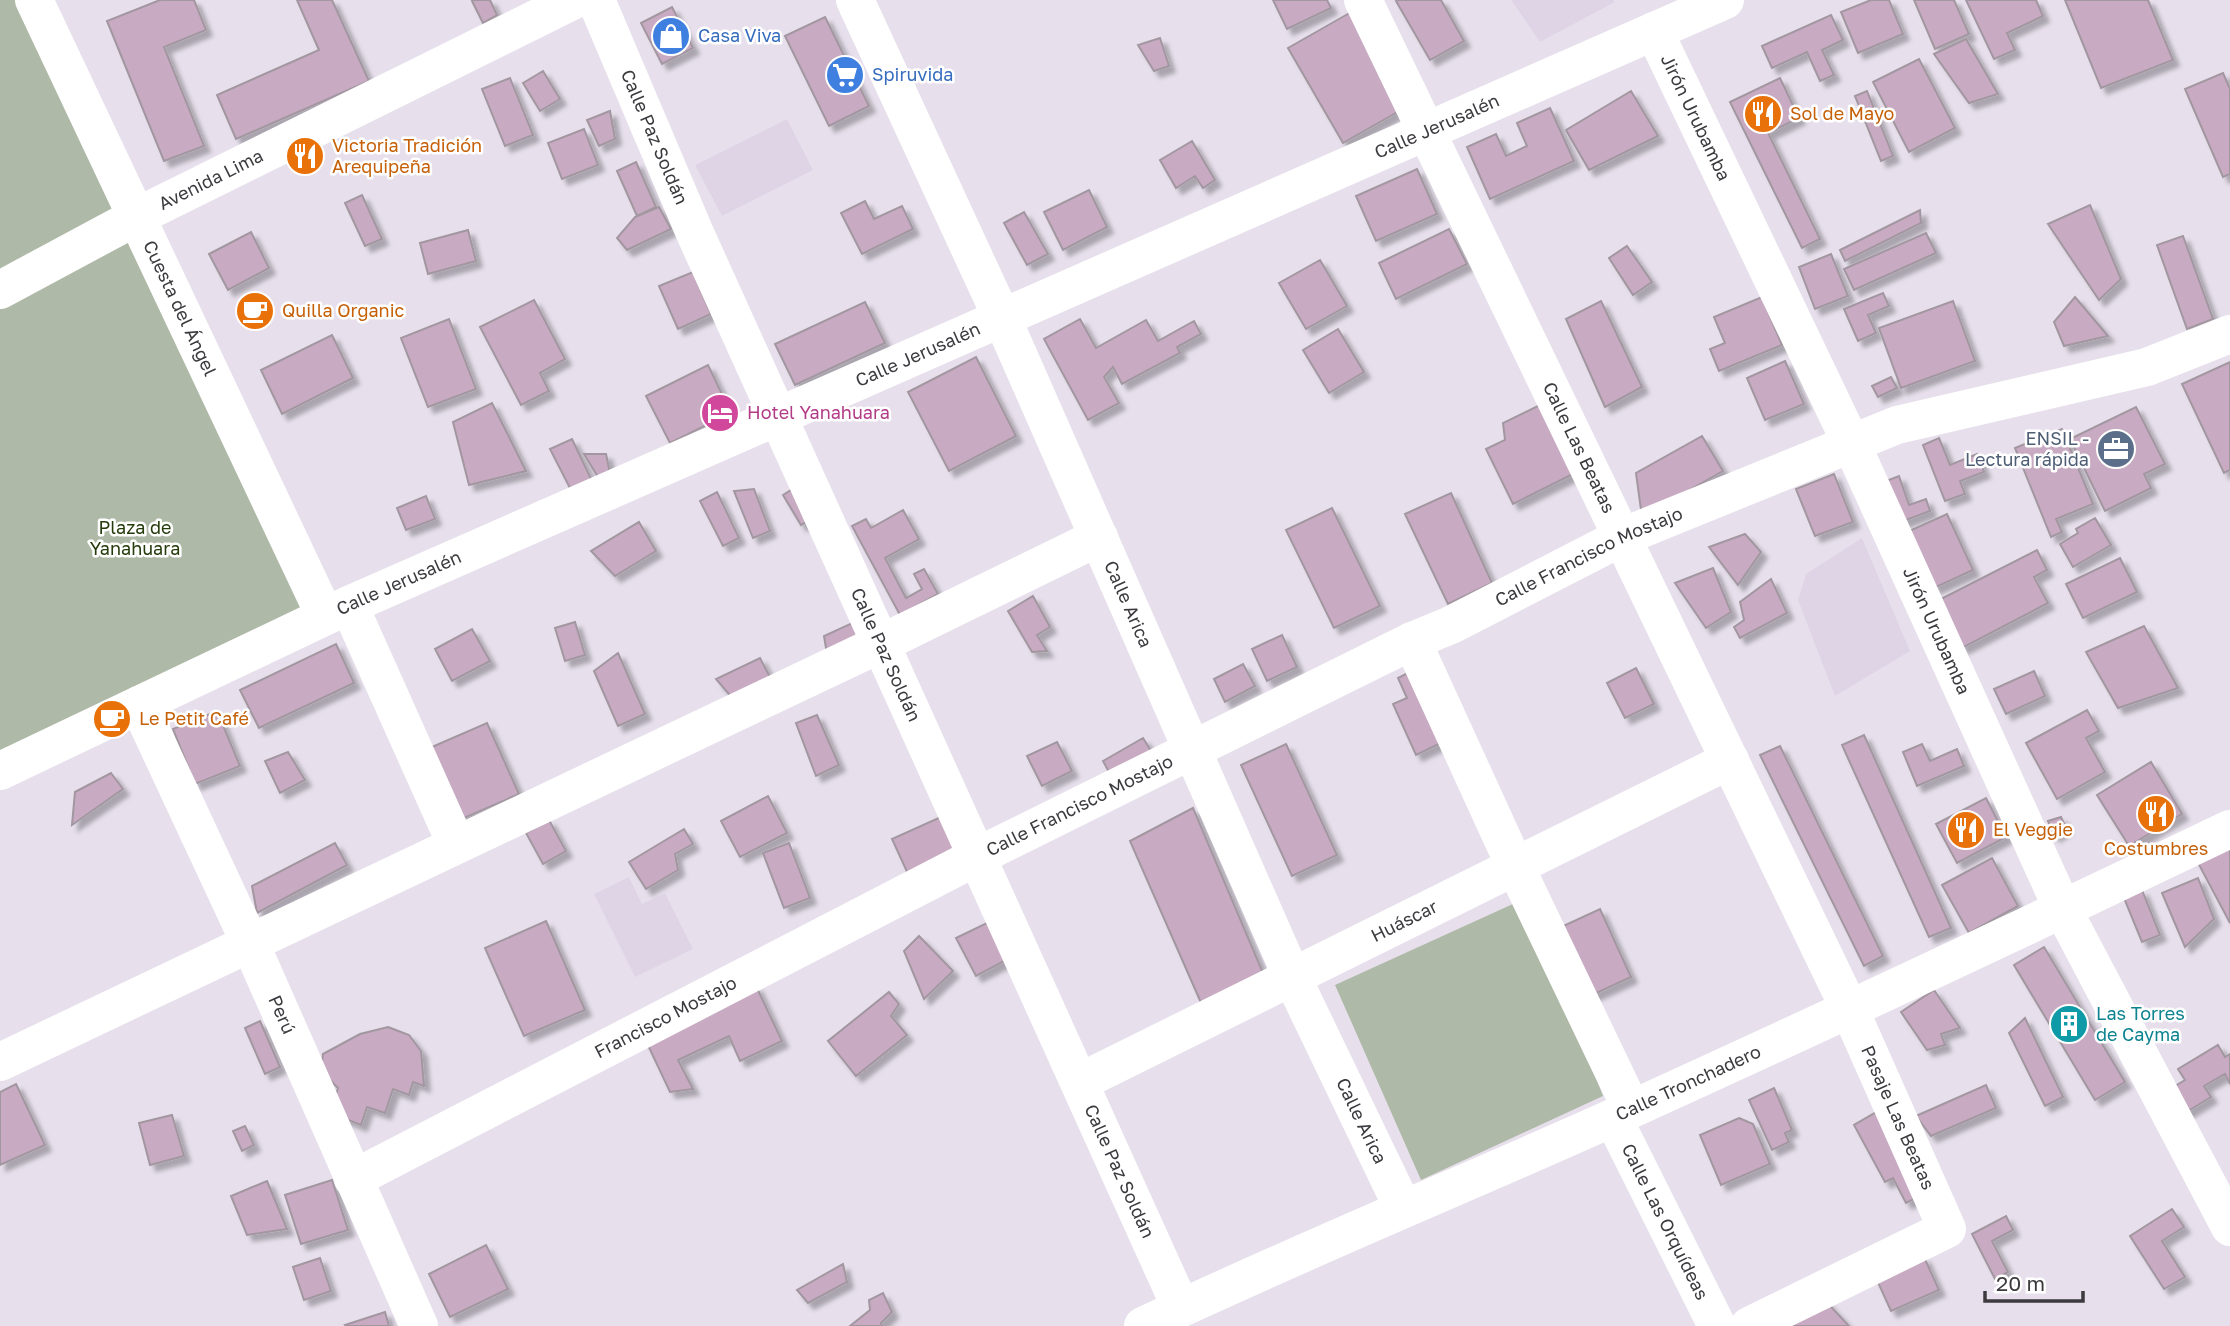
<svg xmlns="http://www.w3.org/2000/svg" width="2230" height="1326" viewBox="0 0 2230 1326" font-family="'Golos Text',sans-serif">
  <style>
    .built { fill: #ded4e6 }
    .green { fill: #afb9a7 }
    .building { fill: #c8abc2; stroke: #a297a0; stroke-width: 2; filter: url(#shadow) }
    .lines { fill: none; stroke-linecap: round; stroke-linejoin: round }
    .minor { stroke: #fff; stroke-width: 38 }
    .labels { text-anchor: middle; stroke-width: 5; stroke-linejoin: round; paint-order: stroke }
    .shop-label { font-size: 18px; fill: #366cbe; stroke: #fff; text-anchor: start }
    .food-label { font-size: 18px; fill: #c56008; stroke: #fff; text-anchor: start }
    .street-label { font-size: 18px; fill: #3c3a3e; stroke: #fff }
    .hotel-label { font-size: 18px; fill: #b23c85; stroke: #fff; text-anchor: start }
    .service-label { font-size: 18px; fill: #4e5e75; stroke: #fff; text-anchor: end }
    .park-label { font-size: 18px; fill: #263b0c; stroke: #fff }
    .culture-label { font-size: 18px; fill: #0d838f; stroke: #fff; text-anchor: start }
  </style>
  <defs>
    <filter id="shadow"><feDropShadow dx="6" dy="6" stdDeviation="2" flood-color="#0004"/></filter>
  </defs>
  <rect width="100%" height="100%" fill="#e7e0ec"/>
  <path class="built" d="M1511,0H1613L1615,2L1540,42Z
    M787,119L813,170L722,216L695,165Z
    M1862,538L1910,651L1835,696L1798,600L1806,574Z
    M629,877L642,904L665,893L693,949L635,977L594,894Z"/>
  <path class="green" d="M0,0H27L132,202L0,276Z
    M146,220L310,603L0,754V301Z
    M1528,897L1603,1096L1421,1180L1335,985Z"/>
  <path class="building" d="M160,0H194L206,30L164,47L204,146L164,161L107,21Z
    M297,0H332L369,81L236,139L217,95L319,50Z
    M475,0H490L497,15L483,23L472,1Z
    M1273,0H1327L1331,8L1287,29Z
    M1399,0H1441L1464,41L1430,60L1396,1Z
    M1871,0H1889L1903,34L1858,53L1841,12Z
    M1914,0H1954L1969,34L1935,49Z
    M1966,0H2036L2043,16L2007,33L2015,50L1994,59Z
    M2065,0H2148L2173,60L2101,88Z
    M672,7L693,48L662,64L641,23Z
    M1353,11L1408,106L1343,143L1288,48Z
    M1831,15L1843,40L1822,50L1834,75L1820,81L1807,52L1772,68L1762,46Z
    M825,17L869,106L829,126L785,36Z
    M1160,38L1169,66L1154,71L1138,45Z
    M1966,39L1998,94L1969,103L1934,54Z
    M1919,59L1955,128L1909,152L1873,82Z
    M543,71L560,99L540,111L523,83Z
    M2223,73L2230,89V174L2223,177L2185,89Z
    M510,78L533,135L505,146L482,89Z
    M1780,78L1799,118L1768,133L1820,239L1802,248L1730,102Z
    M1631,91L1658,136L1589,170L1566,130Z
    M1867,91L1893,156L1881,161L1855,96Z
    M1550,108L1574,161L1490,199L1467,147L1496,134L1506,156L1527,146L1517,123Z
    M610,111L615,139L599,146L587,120Z
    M584,129L598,165L562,179L548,143Z
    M1192,141L1215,180L1203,188L1195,176L1176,188L1160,160Z
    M636,162L656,207L637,216L617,171Z
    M1417,169L1437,214L1376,241L1356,196Z
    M1089,190L1107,227L1063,250L1044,212Z
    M362,195L382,239L365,246L345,203Z
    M865,201L874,219L902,206L913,229L862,254L841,213Z
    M2090,205L2121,279L2099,300L2048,224Z
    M659,207L671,229L627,250L617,238L635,217Z
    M1920,210L1921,223L1845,261L1840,250Z
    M1024,212L1048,254L1027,265L1004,223Z
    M1449,229L1467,264L1396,299L1379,263Z
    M468,230L476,261L428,274L420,243Z
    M251,232L269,268L228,290L209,254Z
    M1926,233L1936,253L1854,290L1844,269Z
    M2183,236L2213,319L2187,329L2157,245Z
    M1627,246L1652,282L1633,295L1609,258Z
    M1831,254L1848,296L1815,309L1799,267Z
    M1320,260L1347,306L1306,329L1279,283Z
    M693,272L711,314L678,329L659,286Z
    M1883,293L1889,306L1868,315L1876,333L1858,341L1844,309Z
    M1762,297L1782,345L1719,371L1710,349L1725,343L1714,317Z
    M2075,297L2108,336L2064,346L2054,322Z
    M534,300L565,359L540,373L549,391L521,405L480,327Z
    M1601,301L1642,387L1605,407L1566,319Z
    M1953,301L1975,361L1901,388L1879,328Z
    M865,302L885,343L795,385L775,344Z
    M449,319L476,389L428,407L401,338Z
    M1080,319L1096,348L1146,320L1158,341L1194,321L1201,334L1177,347L1180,353L1122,384L1113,367L1104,377L1119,403L1088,420L1044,339Z
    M1338,329L1364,372L1329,393L1303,350Z
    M332,335L353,378L282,414L261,370Z
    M976,357L1016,436L949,471L908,392Z
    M1785,361L1804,404L1765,420L1747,378Z
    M2230,362V470L2224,473L2182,384Z
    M708,365L731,413L670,443L646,396Z
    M1891,377L1897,388L1878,397L1872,386Z
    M492,403L526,471L469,485L453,422Z
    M1542,404L1577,472L1513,504L1486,449L1505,440L1503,423Z
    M2136,407L2165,464L2144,474L2151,488L2105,511L2070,439Z
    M2062,429L2093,504L2056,519L2062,532L2051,537L2015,448Z
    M1702,436L1723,471L1642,517L1636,473Z
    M1939,438L1950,465L1977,454L1984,472L1960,481L1965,494L1945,501L1923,445Z
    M572,439L593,483L573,494L550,449Z
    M584,454H606L611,478L598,477Z
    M1834,474L1853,522L1815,536L1796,489Z
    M1899,476L1909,505L1926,499L1930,511L1901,522L1886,481Z
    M799,485L817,515L801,525L783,495Z
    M754,489L770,531L753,538L734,491Z
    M717,492L739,538L723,546L700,501Z
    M1451,493L1492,583L1448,604L1405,514Z
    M426,496L435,519L406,530L397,508Z
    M1332,508L1380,606L1334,628L1286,530Z
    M903,510L919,539L885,558L906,598L922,589L914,574L924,569L938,594L900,615L852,526L866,519L871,528Z
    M1947,514L1973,570L1934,588L1907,532Z
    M2095,518L2111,545L2073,567L2060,544L2078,533L2076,529Z
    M639,522L656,551L615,576L591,551Z
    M1745,534L1761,552L1738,585L1709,547Z
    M2037,550L2047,570L2034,577L2048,603L1962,648L1937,601Z
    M2120,558L2137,592L2083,618L2066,584Z
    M1713,568L1731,612L1706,628L1675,583Z
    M1771,579L1787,613L1740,638L1734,627L1744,620L1740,602Z
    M1033,596L1050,627L1037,635L1047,651L1032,652L1008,611Z
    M861,619L868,635L827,654L824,636Z
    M575,622L585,655L565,661L555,628Z
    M2144,626L2178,688L2118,708L2086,652Z
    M472,629L490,661L452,681L435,649Z
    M1282,635L1297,667L1267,681L1252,649Z
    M336,644L354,683L259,728L240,690Z
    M618,653L645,714L618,726L594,671Z
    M760,658L772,681L734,700L716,679Z
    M1243,664L1255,686L1225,702L1214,679Z
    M1418,668L1443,742L1416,755L1393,704L1407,698L1398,678Z
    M1636,668L1654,704L1625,718L1607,683Z
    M2034,671L2045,696L2006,714L1994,689Z
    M2087,710L2099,731L2086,738L2105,772L2057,799L2026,743Z
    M217,711L240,766L195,784L173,729Z
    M817,715L839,765L816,776L796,723Z
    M487,723L519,794L450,824L418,753Z
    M1864,735L1951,928L1929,937L1842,745Z
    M1143,738L1158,762L1117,786L1103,761Z
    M1057,742L1072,771L1042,786L1027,756Z
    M1286,744L1337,855L1292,876L1241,765Z
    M1922,744L1930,761L1957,749L1964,766L1917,786L1903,752Z
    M1780,746L1883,956L1864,966L1760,755Z
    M288,752L305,780L280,793L265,761Z
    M2151,762L2182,814L2129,846L2097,795Z
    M111,773L123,789L72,825L75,792Z
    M768,796L787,833L740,857L721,821Z
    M1986,798L2006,837L1957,863L1936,824Z
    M1193,808L1263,973L1202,1005L1130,841Z
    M943,816L960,851L908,874L892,839Z
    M2061,817L2066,828L2054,836L2048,821Z
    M549,820L566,851L543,864L526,833Z
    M684,829L693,844L675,854L678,870L646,889L629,862Z
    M2230,841V923L2196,859Z
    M335,843L347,865L257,913L252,886Z
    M789,843L810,898L784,908L763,853Z
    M1992,858L2018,906L1969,933L1942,885Z
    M2198,878L2214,919L2185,947L2162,893Z
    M2142,890L2160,935L2142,942L2124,898Z
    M1600,909L1631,977L1590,996L1559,928Z
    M546,921L585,1010L524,1036L485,948Z
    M989,922L1008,959L976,976L956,938Z
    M919,936L953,971L924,999L904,951Z
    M2044,947L2125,1082L2095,1100L2014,965Z
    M756,986L782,1041L740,1061L729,1036L678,1060L693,1089L670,1092L645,1039Z
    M1934,990L1960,1028L1941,1034L1945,1045L1927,1050L1901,1012Z
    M889,992L899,1004L891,1016L907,1035L856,1076L828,1041Z
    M2025,1018L2063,1097L2045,1106L2009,1033Z
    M260,1021L280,1067L265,1074L245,1028Z
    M388,1027L409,1035L421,1051L424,1086L413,1082L409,1095L393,1089L385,1113L367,1107L361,1125L330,1113L338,1088L321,1071L323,1054L360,1034Z
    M2218,1045L2225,1057L2230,1054V1084L2225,1074L2204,1086L2211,1097L2180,1116L2165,1092L2185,1080L2178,1069Z
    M16,1084L45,1145L0,1165V1092Z
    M1986,1085L1996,1108L1931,1136L1916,1116Z
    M1774,1088L1792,1130L1785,1133L1789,1142L1772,1150L1749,1100Z
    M1880,1110L1925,1193L1906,1203L1893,1178L1885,1182L1854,1125Z
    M172,1115L184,1156L150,1165L139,1123Z
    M1739,1118L1753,1124L1770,1164L1721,1185L1700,1135Z
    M245,1126L254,1145L242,1151L233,1131Z
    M332,1180L348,1230L301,1244L285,1195Z
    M267,1181L287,1229L247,1235L231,1196Z
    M2172,1209L2184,1227L2162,1241L2185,1277L2164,1289L2130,1236Z
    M2006,1216L2013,1230L1992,1241L2008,1272L1995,1279L1972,1234Z
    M486,1245L508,1289L450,1317L429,1274Z
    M1924,1257L1939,1290L1891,1311L1876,1278Z
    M320,1258L331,1291L304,1300L293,1267Z
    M843,1264L847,1282L808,1303L797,1290Z
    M883,1293L892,1312L881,1323L882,1326H850L870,1310L869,1300Z
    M1821,1296L1849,1326H1759Z
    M385,1312L389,1326H346L345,1325Z"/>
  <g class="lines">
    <g class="minor">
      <path id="s1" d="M34,0L325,616"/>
      <path id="s2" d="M596,0L694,231L1181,1308"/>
      <path id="s3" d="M855,0L1002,318L1292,977L1403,1208"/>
      <path id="s4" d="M1363,0L1849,1008L1947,1229L1749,1326"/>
      <path id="s5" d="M1654,31L1851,443L2063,910L2230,1227"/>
      <path id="s6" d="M0,290L136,217L574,0"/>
      <path d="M349,605L456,844"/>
      <path d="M1412,641L1515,866L1631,1108"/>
      <path id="s7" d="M139,705L250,943L419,1326"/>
      <path id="s8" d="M0,771L349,605L1725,0"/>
      <path d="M0,1062L882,643L1099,537"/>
      <path id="s9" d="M1080,1082L1730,760"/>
      <path id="s10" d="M1613,1118L1717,1326"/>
      <path id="s11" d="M353,1179L978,856L1412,641L1451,625L1622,537L1897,425L2147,367L2230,334"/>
      <path id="s12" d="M1143,1326C1297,1253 1454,1189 1610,1119C1817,1025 2024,928 2230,829"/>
    </g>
  </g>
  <defs>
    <symbol id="shop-disc" viewBox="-11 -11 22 22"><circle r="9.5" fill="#3f7fe0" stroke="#fff"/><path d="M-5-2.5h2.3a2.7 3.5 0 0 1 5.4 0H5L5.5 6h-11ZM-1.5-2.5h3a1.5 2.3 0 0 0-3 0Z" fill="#fff"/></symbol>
    <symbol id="supermarket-disc" viewBox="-11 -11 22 22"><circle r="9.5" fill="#3f7fe0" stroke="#fff"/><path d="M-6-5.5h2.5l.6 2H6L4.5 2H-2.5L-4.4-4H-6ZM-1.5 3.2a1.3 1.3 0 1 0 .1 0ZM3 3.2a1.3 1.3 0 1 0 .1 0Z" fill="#fff"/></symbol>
    <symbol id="restaurant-disc" viewBox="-11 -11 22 22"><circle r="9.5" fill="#e8710a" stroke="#fff"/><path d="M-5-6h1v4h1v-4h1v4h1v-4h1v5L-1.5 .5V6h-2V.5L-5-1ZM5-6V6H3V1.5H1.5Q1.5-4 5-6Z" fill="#fff"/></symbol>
    <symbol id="cafe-disc" viewBox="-11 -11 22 22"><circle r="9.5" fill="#e8710a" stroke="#fff"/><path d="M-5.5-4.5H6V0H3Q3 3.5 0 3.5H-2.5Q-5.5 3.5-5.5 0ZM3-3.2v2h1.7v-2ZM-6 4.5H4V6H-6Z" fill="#fff"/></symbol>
    <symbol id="hotel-disc" viewBox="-11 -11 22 22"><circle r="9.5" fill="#d1479c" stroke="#fff"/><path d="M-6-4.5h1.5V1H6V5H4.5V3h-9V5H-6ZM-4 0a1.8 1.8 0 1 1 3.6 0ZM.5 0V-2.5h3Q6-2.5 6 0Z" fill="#fff"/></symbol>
    <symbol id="office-disc" viewBox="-11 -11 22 22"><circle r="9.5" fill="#5c6f8a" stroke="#fff"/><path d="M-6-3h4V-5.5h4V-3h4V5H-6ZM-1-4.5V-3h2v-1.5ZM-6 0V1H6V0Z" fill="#fff"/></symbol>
    <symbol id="building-disc" viewBox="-11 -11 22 22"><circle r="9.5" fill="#0f9aa8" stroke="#fff"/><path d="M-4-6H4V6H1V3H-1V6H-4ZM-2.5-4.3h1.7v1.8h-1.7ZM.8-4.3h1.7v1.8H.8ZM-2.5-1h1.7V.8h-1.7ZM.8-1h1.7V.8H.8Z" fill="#fff"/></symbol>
  </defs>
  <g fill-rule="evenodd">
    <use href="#shop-disc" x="649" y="14" width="44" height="44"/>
    <use href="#supermarket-disc" x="823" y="53" width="44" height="44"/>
    <use href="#restaurant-disc" x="1741" y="92" width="44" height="44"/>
    <use href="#restaurant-disc" x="283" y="134" width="44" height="44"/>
    <use href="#cafe-disc" x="233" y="289" width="44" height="44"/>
    <use href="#hotel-disc" x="698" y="391" width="44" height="44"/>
    <use href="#office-disc" x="2094" y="427" width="44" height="44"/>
    <use href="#cafe-disc" x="90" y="697" width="44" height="44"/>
    <use href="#restaurant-disc" x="2134" y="792" width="44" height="44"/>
    <use href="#restaurant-disc" x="1944" y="808" width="44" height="44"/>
    <use href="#building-disc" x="2047" y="1002" width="44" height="44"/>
  </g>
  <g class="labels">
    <g class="shop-label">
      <text x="698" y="42">Casa Viva</text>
      <text x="872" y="81">Spiruvida</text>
    </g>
    <g class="food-label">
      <text x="1790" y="120">Sol de Mayo</text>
      <text x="332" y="152">Victoria Tradición<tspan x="332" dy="21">Arequipeña</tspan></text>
      <text x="282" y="317">Quilla Organic</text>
      <text x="139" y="725">Le Petit Café</text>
      <text x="1993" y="836">El Veggie</text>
      <text x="2156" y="855" text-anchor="middle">Costumbres</text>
    </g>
    <g class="street-label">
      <text dy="6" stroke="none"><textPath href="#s5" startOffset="96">Jirón Urubamba</textPath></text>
      <text dy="6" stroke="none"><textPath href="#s8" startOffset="1575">Calle Jerusalén</textPath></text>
      <text dy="6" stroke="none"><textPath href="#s2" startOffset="149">Calle Paz Soldán</textPath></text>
      <text dy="6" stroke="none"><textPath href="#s6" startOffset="238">Avenida Lima</textPath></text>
      <text dy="6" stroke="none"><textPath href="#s1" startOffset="341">Cuesta del Ángel</textPath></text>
      <text dy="6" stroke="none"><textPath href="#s8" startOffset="1008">Calle Jerusalén</textPath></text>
      <text dy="6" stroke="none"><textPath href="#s4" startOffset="497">Calle Las Beatas</textPath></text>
      <text dy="6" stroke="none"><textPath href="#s11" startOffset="1384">Calle Francisco Mostajo</textPath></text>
      <text dy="6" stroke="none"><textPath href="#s8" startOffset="441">Calle Jerusalén</textPath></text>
      <text dy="6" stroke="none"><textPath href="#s3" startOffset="663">Calle Arica</textPath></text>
      <text dy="6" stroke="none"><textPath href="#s5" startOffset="663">Jirón Urubamba</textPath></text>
      <text dy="6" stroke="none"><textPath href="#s2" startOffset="716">Calle Paz Soldán</textPath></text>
      <text dy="6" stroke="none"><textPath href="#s11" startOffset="817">Calle Francisco Mostajo</textPath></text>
      <text dy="6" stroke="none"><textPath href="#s9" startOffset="362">Huáscar</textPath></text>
      <text dy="6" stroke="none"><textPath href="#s7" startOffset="341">Perú</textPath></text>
      <text dy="6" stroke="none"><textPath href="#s11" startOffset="352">Francisco Mostajo</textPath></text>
      <text dy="6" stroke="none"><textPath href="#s12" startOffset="597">Calle Tronchadero</textPath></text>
      <text dy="6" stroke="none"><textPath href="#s4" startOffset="1239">Pasaje Las Beatas</textPath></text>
      <text dy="6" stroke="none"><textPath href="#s3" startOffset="1230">Calle Arica</textPath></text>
      <text dy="6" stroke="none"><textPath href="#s2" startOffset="1283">Calle Paz Soldán</textPath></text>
      <text dy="6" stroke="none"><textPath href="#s10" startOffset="116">Calle Las Orquídeas</textPath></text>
    </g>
    <g class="hotel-label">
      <text x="747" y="419">Hotel Yanahuara</text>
    </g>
    <g class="service-label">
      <text x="2089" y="445">ENSIL -<tspan x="2089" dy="21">Lectura rápida</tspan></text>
    </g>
    <g class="park-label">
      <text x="135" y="534">Plaza de<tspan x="135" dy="21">Yanahuara</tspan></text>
    </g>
    <g class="culture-label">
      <text x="2096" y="1020">Las Torres<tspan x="2096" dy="21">de Cayma</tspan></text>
    </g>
  </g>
  <path d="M1985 1291v10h98v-10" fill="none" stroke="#3c3a3e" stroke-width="3.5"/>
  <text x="1996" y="1291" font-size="21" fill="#3c3a3e" stroke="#ffffff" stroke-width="5" paint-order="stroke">20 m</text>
</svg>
